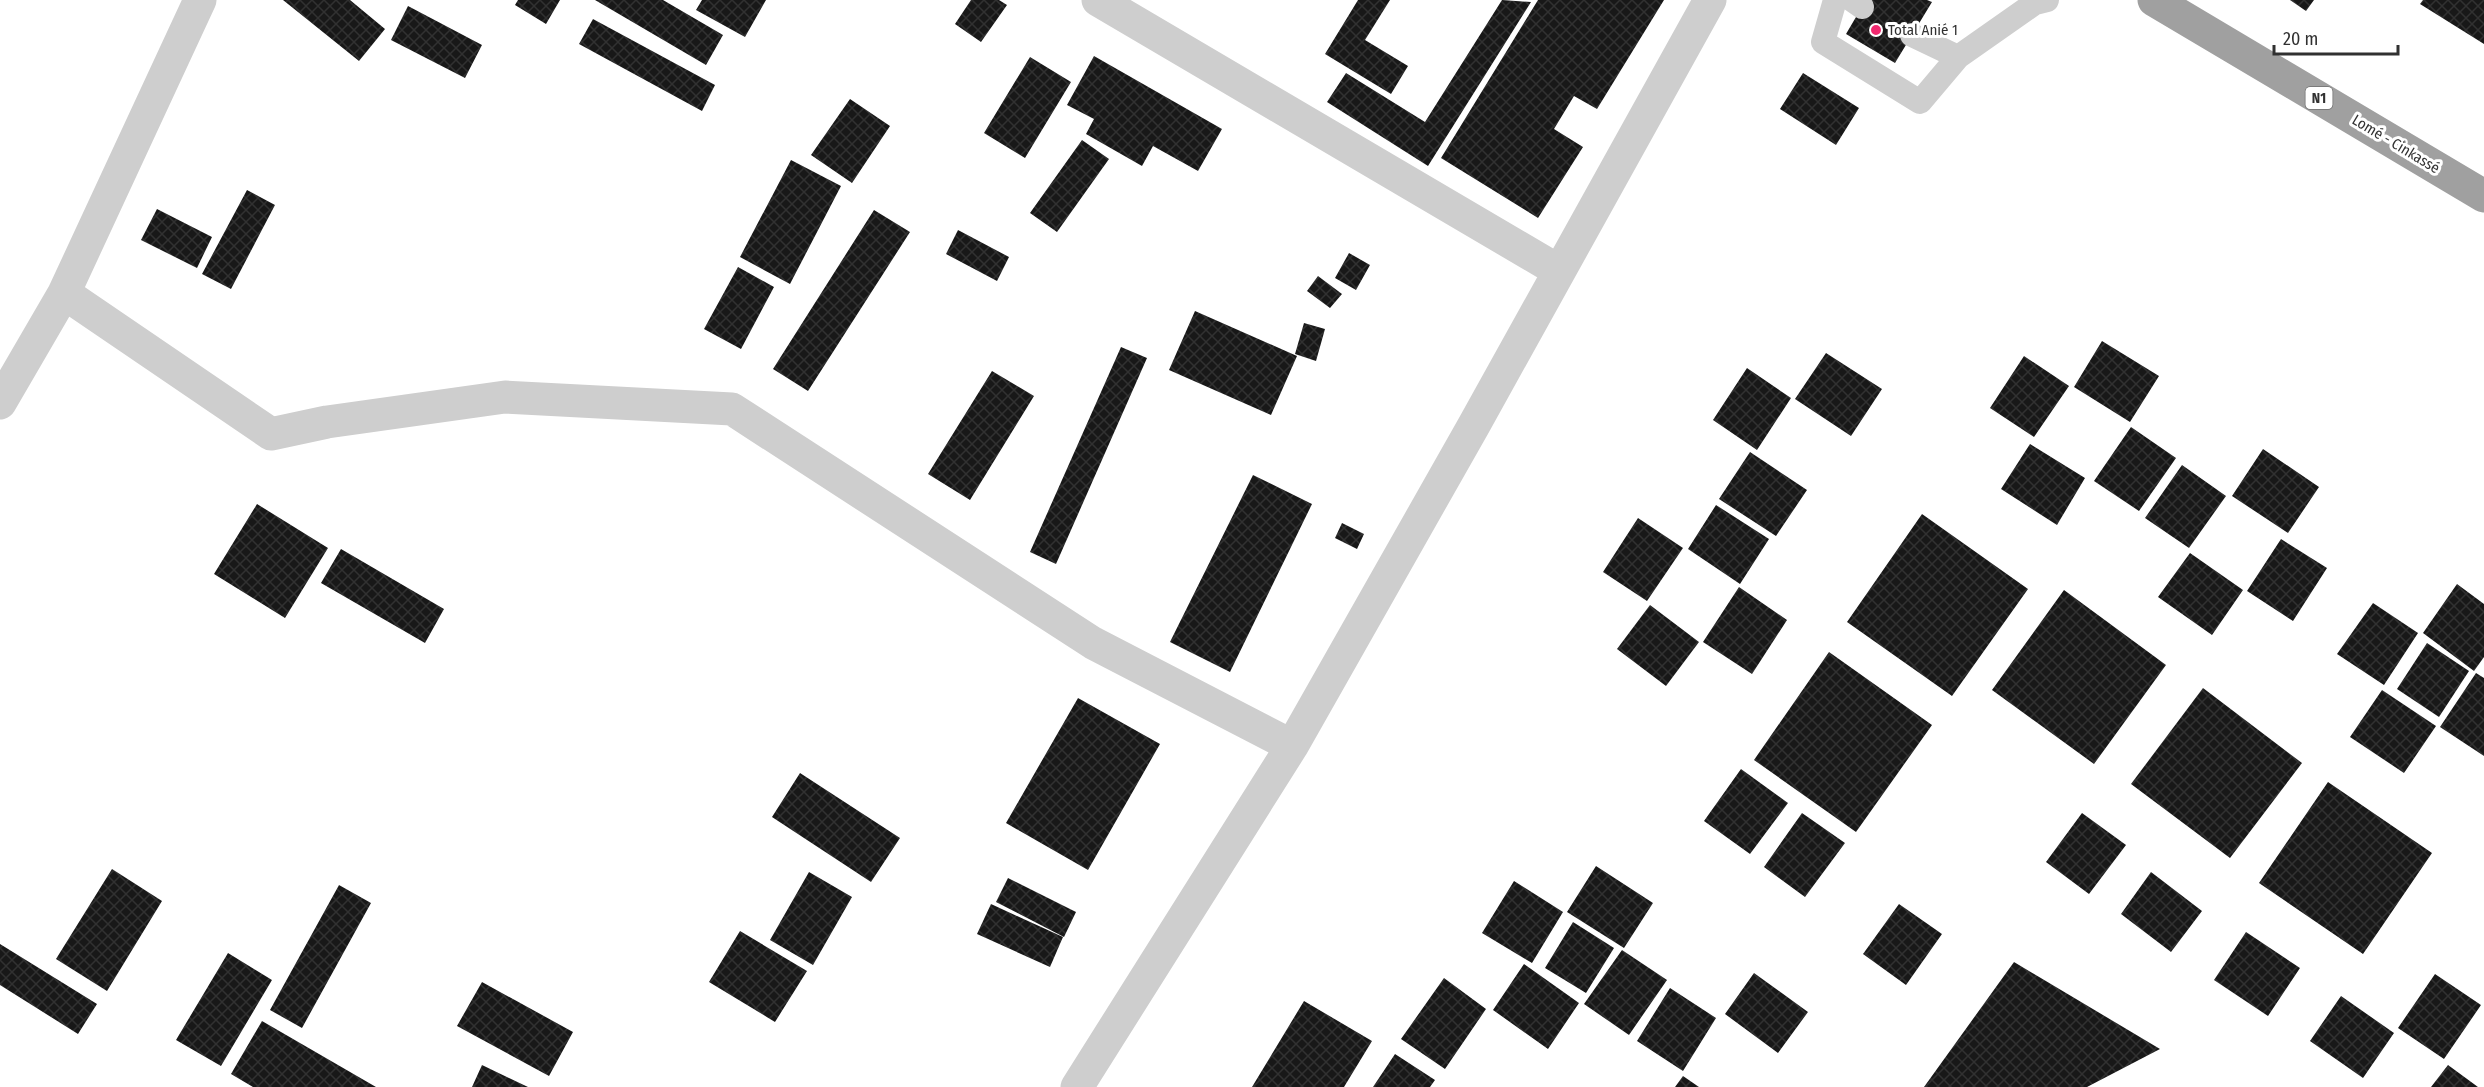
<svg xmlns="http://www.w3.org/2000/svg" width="2484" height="1087" viewBox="0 0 2484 1087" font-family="'Fira Sans Condensed',sans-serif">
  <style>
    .building { fill: url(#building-cross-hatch) }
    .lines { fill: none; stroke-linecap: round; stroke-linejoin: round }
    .service { stroke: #cecece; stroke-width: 24 }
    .minor { stroke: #cecece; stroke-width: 33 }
    .trunk { stroke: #a0a0a0; stroke-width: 33 }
    .poi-dot { fill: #f1296f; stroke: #fff; stroke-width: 2 }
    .labels { text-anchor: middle; stroke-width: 6; stroke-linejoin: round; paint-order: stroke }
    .shield { fill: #fff; stroke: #6f6f6f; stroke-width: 1.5 }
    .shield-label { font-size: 14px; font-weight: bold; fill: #313131 }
    .poi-label { font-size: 15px; fill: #313131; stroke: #fff; text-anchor: start }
    .street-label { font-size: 15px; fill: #313131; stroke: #fff }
  </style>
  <defs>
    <pattern id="building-cross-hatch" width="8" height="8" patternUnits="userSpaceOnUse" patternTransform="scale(1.5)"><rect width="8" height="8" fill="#181818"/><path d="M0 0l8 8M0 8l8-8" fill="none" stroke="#313131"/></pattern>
  </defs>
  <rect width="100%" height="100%" fill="#fff"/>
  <path class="building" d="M283,0H350L385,29L359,61Z
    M518,0H560L546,24L515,5Z
    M595,0H663L723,35L706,65Z
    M702,0H766L745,37L696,10Z
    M971,0H999L1007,5L981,42L955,24Z
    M1358,0H1390L1365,40L1408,66L1391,94L1325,54Z
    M1502,0L1531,2L1428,166L1327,102L1346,73L1425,122Z
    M1538,0H1664L1597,109L1574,96L1554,129L1583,147L1538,218L1441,158Z
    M1866,0H1927L1932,2L1895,63L1846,34Z
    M2290,0H2314L2306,11Z
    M2423,0H2484V44L2420,4Z
    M408,6L482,45L465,78L391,40Z
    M593,19L715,85L702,111L579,44Z
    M1094,56L1222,129L1198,171L1153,146L1142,166L1086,134L1094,119L1067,105Z
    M1030,57L1071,82L1025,158L984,133Z
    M1803,73L1859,108L1836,145L1780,109Z
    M850,99L890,126L852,183L811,155Z
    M1082,140L1109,159L1057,232L1030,213Z
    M791,160L841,186L790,284L740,257Z
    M247,190L275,205L231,289L202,274Z
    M157,209L212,237L197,268L141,240Z
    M874,210L910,232L808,391L773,369Z
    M958,230L1009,257L997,281L946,254Z
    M1349,253L1370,265L1356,290L1335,278Z
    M738,267L774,287L741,349L704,329Z
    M1318,276L1342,294L1330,308L1307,291Z
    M1195,311L1297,356L1271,415L1169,370Z
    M1304,323L1325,329L1316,361L1295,354Z
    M2102,341L2159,376L2130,422L2074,387Z
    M1121,347L1147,358L1056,564L1030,552Z
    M1826,353L1882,389L1851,436L1795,399Z
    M2024,356L2069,386L2034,437L1990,408Z
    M1747,368L1791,398L1757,450L1713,420Z
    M992,371L1034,396L970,500L928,474Z
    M2131,427L2176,458L2139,511L2094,481Z
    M2030,444L2085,478L2057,525L2001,489Z
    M2263,449L2319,487L2288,533L2232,496Z
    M1750,452L1807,490L1776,536L1719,499Z
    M2182,465L2226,496L2189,548L2145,518Z
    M1253,475L1312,504L1230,672L1170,642Z
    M257,504L328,548L285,618L214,574Z
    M1716,505L1769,539L1740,584L1688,549Z
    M1922,514L2028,589L1952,696L1847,622Z
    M1638,518L1683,548L1647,601L1603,572Z
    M1342,523L1364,534L1357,549L1335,538Z
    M2281,539L2327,568L2293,621L2247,591Z
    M341,549L444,609L425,643L321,583Z
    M2190,553L2243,590L2212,635L2158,597Z
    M2457,584L2484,604V657L2474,671L2423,633Z
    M1739,587L1787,620L1752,674L1703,642Z
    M2064,590L2166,665L2094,764L1992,690Z
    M2373,603L2418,633L2384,685L2337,654Z
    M1650,605L1699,642L1666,686L1617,649Z
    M2427,643L2469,671L2439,717L2397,689Z
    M1829,652L1932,725L1856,832L1754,760Z
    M2476,673L2484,678V756L2440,727Z
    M2203,688L2302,763L2230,858L2131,784Z
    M2382,690L2436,726L2404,773L2350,737Z
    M1078,698L1160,744L1088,870L1006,823Z
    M1741,769L1788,803L1750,854L1704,821Z
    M800,773L900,838L871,882L772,817Z
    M2328,782L2432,853L2363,954L2259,883Z
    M1802,813L1845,843L1805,897L1764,867Z
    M2082,813L2126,845L2089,894L2046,862Z
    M1596,866L1653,903L1624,948L1567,912Z
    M112,869L162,901L107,991L56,959Z
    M809,872L852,897L813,965L770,940Z
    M2151,872L2202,911L2171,952L2121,914Z
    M1008,878L1076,912L1064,937L996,902Z
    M1514,881L1563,912L1532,963L1482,933Z
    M339,885L371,903L302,1028L270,1010Z
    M991,904L1063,937L1050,967L977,934Z
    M1899,904L1942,934L1906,985L1863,954Z
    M1573,922L1614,948L1586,993L1545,968Z
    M740,931L807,971L775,1022L709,982Z
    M2246,932L2300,968L2268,1016L2214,980Z
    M0,944L97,1004L78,1034L0,985Z
    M1622,950L1667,980L1629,1035L1584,1004Z
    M228,953L272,980L221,1066L176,1040Z
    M2014,962L2160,1049L2087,1087H1924Z
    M1524,964L1579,1003L1548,1049L1493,1010Z
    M1754,973L1808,1012L1778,1053L1725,1014Z
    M2435,974L2481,1005L2444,1059L2398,1028Z
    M1444,978L1486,1009L1445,1069L1401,1039Z
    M482,982L573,1032L549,1076L457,1026Z
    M1670,988L1716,1018L1683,1071L1637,1041Z
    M2341,996L2394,1033L2363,1078L2310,1041Z
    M1304,1001L1372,1041L1344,1087H1252Z
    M262,1021L376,1087H253L231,1074Z
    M1395,1054L1435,1080L1430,1087H1373Z
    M482,1065L528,1087H472Z
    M2448,1065L2478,1087H2431Z
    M1683,1076L1699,1087H1675Z"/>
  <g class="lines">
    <path class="service" d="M1835,0L1823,42L1920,102L1958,57L2035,3L2047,0
      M1852,0L1862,7
      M1912,35L1958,57"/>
    <path class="minor" d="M1098,0L1559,271
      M64,293L271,434L327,422L505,397L732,409L1093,643L1292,746
      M0,403L64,293L200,0
      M1077,1087L1292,746L1474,425L1710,0"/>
    <path class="trunk" d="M2154,0L2484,196"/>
  </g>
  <circle class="poi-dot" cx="1876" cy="30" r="6"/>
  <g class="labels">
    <rect class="shield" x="2305.5" y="87" width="27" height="22" rx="4.5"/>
    <g class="shield-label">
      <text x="2319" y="103">N1</text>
    </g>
    <g class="poi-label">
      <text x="1888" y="35">Total Anié 1</text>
    </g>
    <g class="street-label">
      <text transform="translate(2396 144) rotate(31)" y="5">Lomé - Cinkassé</text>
    </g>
  </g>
  <path d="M2274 45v9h124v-9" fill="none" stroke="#313131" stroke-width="3"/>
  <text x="2283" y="45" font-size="18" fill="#313131" stroke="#ffffff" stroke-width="4.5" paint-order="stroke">20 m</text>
</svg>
